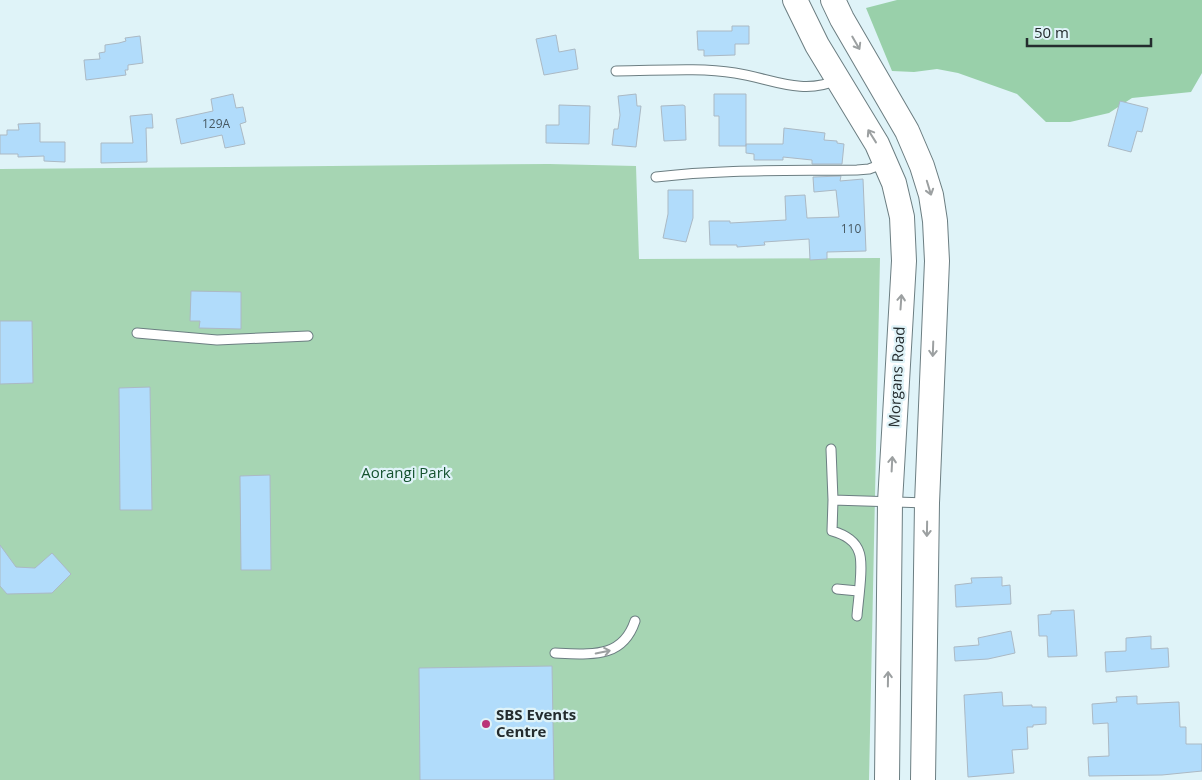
<svg xmlns="http://www.w3.org/2000/svg" width="1202" height="780" viewBox="0 0 1202 780" font-family="'Open Sans',sans-serif">
  <style>
    .green { fill: #a6d5b3 }
    .forest { fill: #99d0aa }
    .building { fill: #b1dcfb; stroke: #abb9c4 }
    .lines { fill: none; stroke-linecap: round; stroke-linejoin: round }
    .lane-casing { stroke: #6c7e82; stroke-width: 11 }
    .secondary-casing { stroke: #6c7e82; stroke-width: 26 }
    .lane { stroke: #fff; stroke-width: 9 }
    .secondary { stroke: #fff; stroke-width: 24 }
    .oneway { stroke: #9ca0a1 }
    .poi-dot { fill: #ba3477; stroke: #dff3f8; stroke-width: 2 }
    .labels { text-anchor: middle; stroke-width: 4.5; stroke-linejoin: round; paint-order: stroke }
    .number-label { font-size: 12px; fill: #475861 }
    .street-label { font-size: 15px; fill: #242c2e; stroke: #dff3f8 }
    .park-label { font-size: 15px; fill: #14522f; stroke: #dff3f8 }
    .poi-label { font-size: 15px; font-weight: bold; fill: #242c2e; stroke: #dff3f8; text-anchor: start }
  </style>
  <rect width="100%" height="100%" fill="#dff3f8"/>
  <path class="green" d="M549,164L636,166L639,259L880,258L869,780H0V169Z"/>
  <path class="forest" d="M897,0H1202V73L1191,92L1132,98L1109,113L1070,122H1046L1017,94L958,73L937,69L914,72L892,71L866,8Z"/>
  <path class="building" d="M732,26H749V44H735V55L704,56V50H698L697,31H732Z
    M556,35L559,52L575,49L578,69L544,75L536,39Z
    M140,36L143,63L128,65V70H125L126,75L86,80L84,60L100,59L99,53L105,52V45L119,43L126,41L125,38Z
    M233,94L236,108L243,107L246,122L240,124L245,144L225,148L222,135L181,144L176,119L213,111L211,99Z
    M636,94L637,106H641L636,147L612,145L614,129H618L620,115L618,96Z
    M714,94H746V146H719V116H714Z
    M1120,101L1148,108L1142,132L1137,131L1131,152L1108,146Z
    M559,105L590,106L589,144L546,143V125H559Z
    M683,105L685,106L686,140L664,141L661,106Z
    M152,114L153,128H146L147,162L101,163V143H133L130,116Z
    M40,123V142H65V162L44,161V156L18,157V154H0V135H7V130H19L18,124Z
    M784,128L825,133L824,140L837,141V143L844,144L842,164H812V160L783,157V160H754V154L746,153V144H783Z
    M841,176L840,181L863,179L866,251L827,252V259L810,260L809,239L764,242L765,245L737,247V245H710L709,221H730V223L786,220L785,196L805,195L807,218L839,217L836,190L814,192L813,177Z
    M668,190H693V218L686,242L663,238L668,214Z
    M191,291L241,292V329L199,328L200,321H190Z
    M0,321H32L33,383L0,384Z
    M150,387L152,510H120L119,388Z
    M270,475L271,570H241L240,476Z
    M0,545L16,567L35,568L52,553L71,574L52,593L7,594L0,586Z
    M1002,577V586L1010,585L1011,604L956,607L955,585L972,583L971,578Z
    M1074,610L1077,656L1048,657L1047,636H1039L1038,615L1051,614V611Z
    M1011,631L1015,653L988,659L955,661L954,647L979,645L978,638Z
    M1151,636V649L1168,648L1169,667L1106,672L1105,652L1126,651V638Z
    M552,666L554,780H420L419,668Z
    M1002,692L1003,706L1032,705V707H1046V724L1033,725V727H1027L1028,749L1012,750L1014,773L968,777L964,695Z
    M1137,696V704L1179,702L1180,727H1186V744H1202V771L1162,775L1089,776L1088,757L1109,756L1108,723L1093,724L1092,704L1117,702L1116,697Z"/>
  <g class="lines">
    <defs>
      <path id="lane" d="M616,71C655,71 697,67 735,73C770,78 802,96 837,80
        M656,177C723,169 790,171 857,170L869,169L885,163
        M137,333L217,340L308,336
        M831,449L833,500L927,503
        M833,500L832,531C843,534 855,540 859,552C864,564 858,601 857,616
        M837,589L858,591
        M555,653C589,654 622,660 635,621"/>
      <path id="secondary" d="M795,0L817,45L877,144L894,183L902,217L904,261L890,502L887,780
        M833,0L842,19L907,131L922,166L931,195L935,221L937,261L927,503L923,780"/>
    </defs>
    <use href="#lane" class="lane-casing"/>
    <use href="#secondary" class="secondary-casing"/>
    <use href="#lane" class="lane"/>
    <use href="#secondary" class="secondary"/>
  </g>
  <defs><path id="oneway-shaft" d="M-6 0H5M1.5-3L5.5 0L1.5 3" fill="none" stroke-width="1.6" stroke-linecap="round" stroke-linejoin="round" transform="scale(1.25)"/></defs>
  <g class="oneway">
    <use href="#oneway-shaft" transform="translate(856 43) rotate(60)"/>
    <use href="#oneway-shaft" transform="translate(872 136) rotate(-122)"/>
    <use href="#oneway-shaft" transform="translate(929 188) rotate(73)"/>
    <use href="#oneway-shaft" transform="translate(901 302) rotate(-86)"/>
    <use href="#oneway-shaft" transform="translate(933 349) rotate(92)"/>
    <use href="#oneway-shaft" transform="translate(892 464) rotate(-87)"/>
    <use href="#oneway-shaft" transform="translate(927 529) rotate(91)"/>
    <use href="#oneway-shaft" transform="translate(603 652) rotate(-12)"/>
    <use href="#oneway-shaft" transform="translate(888 679) rotate(-89)"/>
  </g>
  <circle class="poi-dot" cx="486" cy="724" r="5"/>
  <g class="labels">
    <g class="number-label">
      <text x="216" y="128">129A</text>
      <text x="851" y="233">110</text>
    </g>
    <g class="street-label">
      <text transform="translate(897 377) rotate(-87)" y="5">Morgans Road</text>
    </g>
    <g class="park-label">
      <text x="406" y="478">Aorangi Park</text>
    </g>
    <g class="poi-label">
      <text x="496" y="720">SBS Events<tspan x="496" dy="17">Centre</tspan></text>
    </g>
  </g>
  <path d="M1027 38v8h124v-8" fill="none" stroke="#242c2e" stroke-width="2.5"/>
  <text x="1034" y="38" font-size="15" fill="#242c2e" stroke="#dff3f8" stroke-width="4" paint-order="stroke">50 m</text>
</svg>
